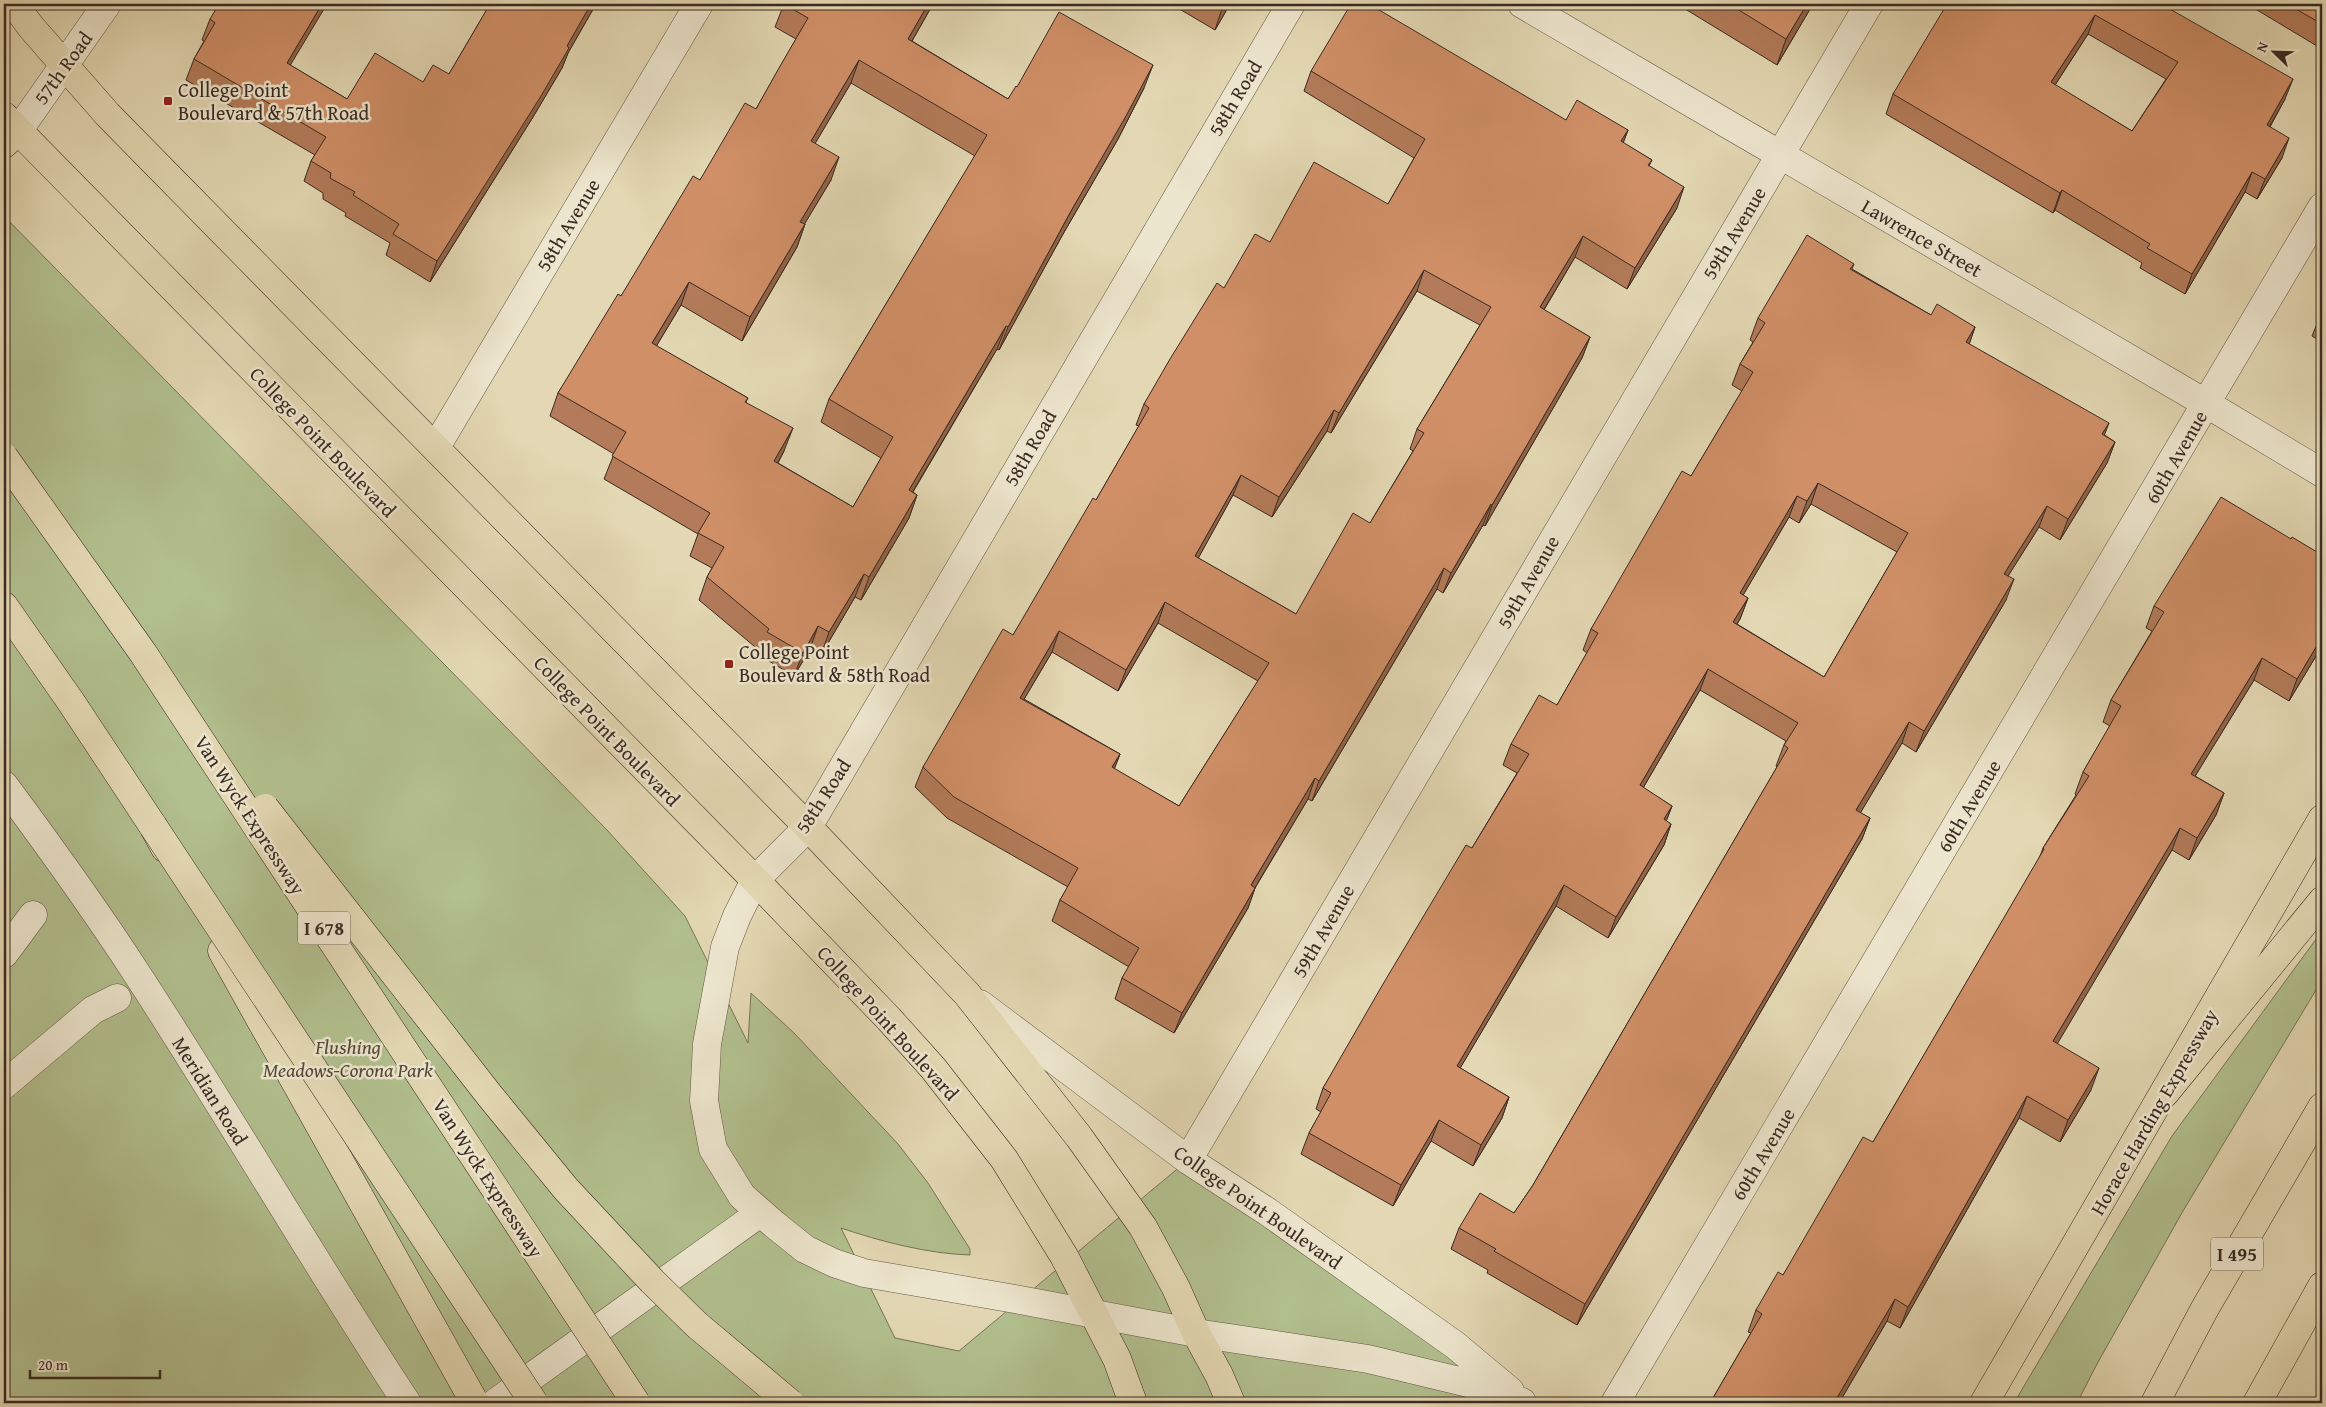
<svg xmlns="http://www.w3.org/2000/svg" width="2326" height="1407" viewBox="0 0 2326 1407" font-family="'Gentium Book Plus',serif">
  <style>
    .green { fill: #b2bf8e; stroke: #767458 }
    .lines { fill: none; stroke-linecap: round; stroke-linejoin: round }
    .minor-casing { stroke: #645647; stroke-width: 29 }
    .major-casing { stroke: #3a2a23; stroke-width: 29 }
    .highway-casing { stroke: #3a2a23; stroke-width: 29 }
    .minor { stroke: #ede6ce; stroke-width: 28 }
    .major { stroke: #e3d8b3; stroke-width: 28 }
    .highway { stroke: #e3d8b3; stroke-width: 28 }
    .highway-bridge-casing { stroke: #3a2a23; stroke-width: 29; stroke-linecap: butt }
    .highway-bridge { stroke: #e3d8b3; stroke-width: 28 }
    .wall { fill: #b37b59; stroke: #3a2a23; fill-rule: evenodd }
    .shaded-wall { fill: #926448; stroke: #3a2a23 }
    .building { fill: #d08f67; stroke: #3a2a23; fill-rule: evenodd }
    .poi-dot { fill: #8f2418; stroke: #ede6ce; stroke-width: 2 }
    .labels { text-anchor: middle; stroke-width: 5; stroke-linejoin: round; paint-order: stroke }
    .shield { fill: #ede6ce; stroke: #706256; stroke-width: 1 }
    .shield-label { font-size: 19px; font-weight: bold; fill: #3a2a23 }
    .street-label { font-size: 20px; fill: #3a2a23; stroke: #ede6ce }
    .poi-label { font-size: 20px; fill: #3a2a23; stroke: #ede6ce; text-anchor: start }
    .park-label { font-size: 20px; font-style: italic; fill: #524838; stroke: #ede6ce }
  </style>
  <rect width="100%" height="100%" fill="#e3d8b3"/>
  <filter id="stains"><feTurbulence type="fractalNoise" baseFrequency=".004" numOctaves="4"/><feColorMatrix values="0 0 0 0 .2 0 0 0 0 .09 0 0 0 0 .02 0 0 0 .5 -.17"/></filter>
  <radialGradient id="worn" r=".72"><stop offset=".6" stop-color="#630" stop-opacity="0"/><stop offset="1" stop-color="#630" stop-opacity=".3"/></radialGradient>
  <path class="green" d="M4,216L607,830L685,916L748,1043L751,993L795,1034L898,1144L928,1183L970,1249V1255C929,1254 879,1241 841,1228L895,1338L959,1351L1188,1160L1533,1403H4Z
    M2322,931V980L2183,1211L2097,1364L2077,1403H2014L2172,1136Z"/>
  <g class="lines">
    <defs>
      <path id="minor" d="M1291,4L808,827L755,880L737,916L725,947L707,1044L704,1101L713,1149L742,1196L775,1225L805,1249L834,1263L864,1273L1015,1299L1196,1333L1368,1359L1468,1383L1522,1402
        M1522,4L2207,404L2322,473
        M18,131L107,4
        M436,447L699,4
        M4,785C50,847 95,909 137,974C229,1115 314,1262 407,1403
        M4,954L33,915
        M980,1004L1188,1160L1268,1212L1455,1345L1510,1391
        M4,1085L93,1010L117,998
        M1188,1160L1869,4
        M495,1403L760,1213
        M1615,1403L2322,207"/>
      <path id="major" d="M14,4L31,27L108,115L808,827L967,994L1079,1137L1143,1227L1176,1288L1196,1333L1219,1375L1231,1403
        M4,116L755,880L889,1019L933,1068L1004,1159L1064,1256L1117,1359L1133,1403
        M1984,1403L2322,819"/>
      <path id="highway" d="M4,144L18,131
        M4,606L71,702L153,826L165,848
        M222,951L475,1403
        M2165,1093L2322,901
        M2155,1403L2204,1310L2322,1107
        M2257,1403L2322,1286"/>
    </defs>
    <use href="#minor" class="minor-casing"/>
    <use href="#major" class="major-casing"/>
    <use href="#highway" class="highway-casing"/>
    <use href="#minor" class="minor"/>
    <use href="#major" class="major"/>
    <use href="#highway" class="highway"/>
    <defs>
      <path id="highway-bridge" d="M4,457L143,653L636,1403
        M265,808L490,1096L566,1189L652,1281L697,1325L790,1403
        M153,826L534,1403"/>
    </defs>
    <use href="#highway-bridge" class="highway-bridge-casing"/>
    <use href="#highway-bridge" class="highway-bridge"/>
  </g>
  <path class="wall" d="M485,4H596L568,53L562,68L533,117L430,282L386,255L390,243L345,216L346,213L323,199V193L304,181L311,161L315,155L186,80L194,59L204,41L202,40L210,19L290,65L347,99L423,82L449,74L489,6Z
    M784,4H933L912,41L1008,99L1017,87L1144,88L1118,139L1063,234L999,350L997,349L913,492L917,495L909,518L861,600L855,597L821,655L810,649L794,676L759,655L760,651L699,600L707,577L712,568L690,556L698,534L604,479L614,454L550,416L558,393L621,296L700,180L756,109L796,39L775,27ZM851,83L975,156L829,399L821,422L881,458L853,507L778,463L784,451L746,402L748,398L656,346L681,305L742,341L797,247L805,224H804L831,180L815,143Z
    M1171,4H1230L1215,30Z
    M1677,4H1813L1777,65Z
    M2161,4L2285,99L2270,127L2282,158L2257,199L2245,192L2185,294L2140,268L2142,263L2055,210L2053,213L1886,114L1893,94L1961,5ZM2088,34L2166,79L2132,131L2055,85Z
    M2247,4H2322V49Z
    M1311,71L1566,120L1628,130L1623,143L1652,160L1649,166L1677,208L1627,289L1575,257L1544,310L1590,337L1582,358L1485,526L1483,525L1443,593L1437,589L1312,801L1308,799L1255,888L1248,908L1174,1033L1115,999L1122,978L1129,967L1052,921L1060,900L1068,887L947,818L915,787L923,767L1013,635L1096,500L1139,426L1136,425L1144,404L1224,288L1388,204L1414,158L1304,91ZM1417,291L1480,325L1417,429L1410,449L1413,451L1370,523L1296,614L1198,558L1233,495L1272,517L1327,431L1331,433ZM1158,623L1258,681L1179,806L1114,769L1120,754L1024,699L1052,652L1118,691Z
    M1854,264L1852,269L1931,315L1975,327L1969,344L2115,442L2107,463L2060,540L2039,527L2008,576L2006,600L1916,752L1902,743L1860,813L1870,818L1862,839L1577,1325L1487,1273L1488,1270L1451,1249L1459,1228L1514,1213L1533,1185L1777,767L1776,766L1784,745L1786,741L1700,690L1643,788L1672,806L1666,821L1671,824L1664,845L1608,938L1556,906L1460,1068L1509,1097L1502,1118L1473,1166L1431,1141L1393,1206L1301,1154L1309,1133L1321,1112L1316,1109L1323,1088L1472,848L1517,773L1503,765L1511,744L1557,705L1587,653L1583,650L1591,629L1691,476L1742,391L1732,385L1740,364L1753,342L1750,340L1758,318ZM1811,504L1897,552L1824,677L1737,624L1740,619L1748,598L1743,595L1789,517L1799,523Z
    M2322,302V342L2312,336L2319,319L2317,317Z
    M2154,606L2322,646L2289,701L2254,680L2195,776L2224,793L2216,815L2189,860L2172,850L2057,1043L2091,1090L2060,1142L2019,1118L1900,1328L1887,1321L1839,1403H1711L1713,1398L1751,1333L1748,1332L1756,1310L1783,1275L1873,1142L2039,859L2043,848L2076,795L2075,794L2083,772L2110,726L2103,722L2111,700L2152,631L2146,628Z"/>
  <path class="shaded-wall" d="M322,4H327L279,84L287,63Z
    M591,4H596L568,53L562,68L533,117L430,282L437,261Z
    M928,4H933L900,62L908,39Z
    M1226,4H1230L1215,30L1222,9Z
    M1807,4H1813L1777,65L1786,39Z
    M2095,15L2088,34L2044,102L2051,82Z
    M859,60L851,83L803,164L811,141Z
    M1153,65L1144,88L1118,139L1063,234L999,350L1008,327L1071,211Z
    M2293,79L2285,99L2259,145L2267,125Z
    M1628,130L1620,151L1621,141Z
    M2289,138L2282,158L2257,199L2265,179Z
    M839,157L831,180L792,245L800,222Z
    M2252,172L2245,192L2185,294L2192,274Z
    M1684,187L1677,208L1627,289L1635,268Z
    M2062,190L2055,210L2053,213L2060,193Z
    M805,224L797,247L742,341L750,317Z
    M1583,236L1575,257L1533,328L1540,307Z
    M1424,270L1417,291L1331,433L1339,413Z
    M689,282L681,305L644,367L652,343Z
    M1006,326L997,349L900,513L909,490Z
    M1975,327L1968,348L1966,342Z
    M1590,337L1582,358L1485,526L1492,505Z
    M1334,410L1327,431L1272,517L1279,497Z
    M2109,423L2101,444L2102,434Z
    M793,428L784,451L766,484L774,461Z
    M2115,442L2107,463L2060,540L2068,519Z
    M1241,475L1233,495L1188,577L1195,556Z
    M1818,483L1811,504L1799,523L1807,501Z
    M917,495L909,518L861,600L869,577Z
    M1797,496L1789,517L1732,614L1740,593Z
    M1491,504L1483,525L1443,593L1451,573Z
    M2047,506L2039,527L1996,595L2004,574Z
    M1444,568L1437,589L1312,801L1319,781Z
    M864,574L855,597L821,655L829,632Z
    M2014,579L2006,600L1916,752L1924,731Z
    M1748,598L1740,619L1725,643L1733,622Z
    M1165,602L1158,623L1118,691L1126,670Z
    M818,626L810,649L794,676L803,653Z
    M1059,631L1052,652L1013,718L1020,698Z
    M2322,637V646L2289,701L2297,679Z
    M2262,658L2254,680L2183,796L2191,774Z
    M1708,669L1700,690L1632,807L1640,785Z
    M1909,722L1902,743L1849,832L1856,810Z
    M1120,754L1112,775V767Z
    M1315,778L1308,799L1244,906L1251,885Z
    M2224,793L2216,815L2189,860L2197,838Z
    M1672,806L1664,827V819Z
    M1870,818L1862,839L1577,1325L1585,1304Z
    M1671,824L1664,845L1608,938L1616,917Z
    M2180,828L2172,850L2046,1063L2053,1041Z
    M1564,885L1556,906L1449,1087L1457,1066Z
    M1255,888L1248,908L1174,1033L1182,1013Z
    M2099,1068L2091,1090L2060,1142L2068,1120Z
    M2027,1096L2019,1118L1900,1328L1908,1307Z
    M1509,1097L1502,1118L1473,1166L1481,1145Z
    M1439,1120L1431,1141L1393,1206L1401,1185Z
    M1895,1299L1887,1321L1839,1403H1834Z"/>
  <path class="building" d="M219,4H322L287,63L347,99L375,53L423,82L433,65L449,74L490,4H591L567,46L569,48L541,96L437,261L393,234L399,224L353,195L355,192L330,178L331,173L311,161L326,137L194,59L215,23L210,19Z
    M784,4H928L908,39L1008,99L1016,86L1017,87L1059,12L1153,65L1126,116L1071,211L1008,327L1006,326L909,490L917,495L869,577L864,574L829,632L818,626L803,653L767,632L769,629L707,577L724,547L698,533L710,513L612,456L626,432L558,393L618,294L621,296L693,176L700,180L745,103L756,109L779,68L808,18ZM859,60L987,135L829,399L893,437L853,507L774,461L793,428L745,402L748,398L652,343L689,282L750,317L805,224L800,222L839,157L811,141Z
    M1213,4H1226L1222,9Z
    M1351,4H1369L1566,120L1577,100L1628,130L1621,141L1652,160L1648,165L1684,187L1635,268L1583,236L1540,307L1590,337L1492,505L1491,504L1451,573L1444,568L1319,781L1315,778L1251,885L1255,888L1182,1013L1122,978L1139,948L1060,900L1078,868L954,797L923,767L1003,629L1013,635L1093,498L1096,500L1149,408L1144,404L1170,359L1217,283L1224,288L1255,234L1270,242L1314,162L1388,204L1425,139L1311,71ZM1424,270L1491,307L1417,429L1424,433L1370,523L1353,513L1296,614L1195,556L1241,475L1279,497L1334,410L1339,413ZM1165,602L1269,663L1179,806L1112,767L1120,754L1020,698L1059,631L1126,670Z
    M1729,4H1807L1786,39Z
    M1947,4H1959L1961,5L1962,4H2161L2293,79L2267,125L2289,138L2265,179L2252,172L2192,274L2147,248L2150,244L2062,190L2060,193L1893,94ZM2095,15L2178,62L2132,131L2051,82Z
    M2287,4H2322V24Z
    M1807,235L1854,264L1850,269L1931,315L1937,304L1975,327L1966,342L2109,423L2102,434L2115,442L2068,519L2047,506L2004,574L2014,579L1924,731L1909,722L1856,810L1870,818L1585,1304L1494,1251L1496,1249L1459,1228L1480,1193L1514,1213L1533,1185L1788,748L1784,745L1798,723L1708,669L1640,785L1672,806L1664,819L1671,824L1616,917L1564,885L1457,1066L1509,1097L1481,1145L1439,1120L1401,1185L1309,1133L1331,1093L1323,1088L1383,984L1466,845L1472,848L1529,754L1511,744L1539,695L1557,705L1598,633L1591,629L1682,471L1691,476L1753,372L1740,364L1765,323L1758,318ZM1818,483L1908,533L1824,677L1733,622L1748,598L1740,593L1797,496L1807,501Z
    M2322,312V318L2320,316Z
    M2221,497L2291,539L2292,537L2322,555V637L2297,679L2262,658L2191,774L2224,793L2197,838L2180,828L2053,1041L2099,1068L2068,1120L2027,1096L1908,1307L1895,1299L1834,1403H1721L1713,1398L1762,1314L1756,1310L1778,1272L1783,1275L1863,1137L1873,1142L2044,849L2043,848L2089,776L2083,772L2121,706L2111,700L2164,612L2154,606Z"/>
  <g class="poi-dot">
    <rect x="163" y="96" width="10" height="10" rx="2.5"/>
    <rect x="724" y="659" width="10" height="10" rx="2.5"/>
  </g>
  <g class="labels">
    <g class="shield">
      <rect x="298" y="911.5" width="52" height="33" rx="4"/>
      <rect x="2211" y="1237.5" width="52" height="33" rx="4"/>
    </g>
    <g class="shield-label">
      <text x="324" y="935">I 678</text>
      <text x="2237" y="1261">I 495</text>
    </g>
    <g class="street-label">
      <text transform="translate(63 68) rotate(-54)" y="7">57th Road</text>
      <text transform="translate(1235 98) rotate(-59)" y="7">58th Road</text>
      <text transform="translate(568 225) rotate(-59)" y="7">58th Avenue</text>
      <text transform="translate(1734 233) rotate(-59)" y="7">59th Avenue</text>
      <text transform="translate(1922 238) rotate(30)" y="7">Lawrence Street</text>
      <text transform="translate(323 442) rotate(46)" y="7">College Point Boulevard</text>
      <text transform="translate(1030 448) rotate(-60)" y="7">58th Road</text>
      <text transform="translate(2176 457) rotate(-60)" y="7">60th Avenue</text>
      <text transform="translate(1528 582) rotate(-60)" y="7">59th Avenue</text>
      <text transform="translate(607 731) rotate(46)" y="7">College Point Boulevard</text>
      <text transform="translate(823 796) rotate(-57)" y="7">58th Road</text>
      <text transform="translate(1969 806) rotate(-59)" y="7">60th Avenue</text>
      <text transform="translate(250 815) rotate(57)" y="7">Van Wyck Expressway</text>
      <text transform="translate(1323 931) rotate(-60)" y="7">59th Avenue</text>
      <text transform="translate(888 1023) rotate(48)" y="7">College Point Boulevard</text>
      <text transform="translate(210 1091) rotate(58)" y="7">Meridian Road</text>
      <text transform="translate(2154 1112) rotate(-60)" y="7">Horace Harding Expressway</text>
      <text transform="translate(1763 1154) rotate(-59)" y="7">60th Avenue</text>
      <text transform="translate(488 1178) rotate(57)" y="7">Van Wyck Expressway</text>
      <text transform="translate(1258 1207) rotate(35)" y="7">College Point Boulevard</text>
    </g>
    <g class="poi-label">
      <text x="178" y="97">College Point<tspan x="178" dy="23">Boulevard &amp; 57th Road</tspan></text>
      <text x="739" y="659">College Point<tspan x="739" dy="23">Boulevard &amp; 58th Road</tspan></text>
    </g>
    <g class="park-label">
      <text x="348" y="1054">Flushing<tspan x="348" dy="23">Meadows-Corona Park</tspan></text>
    </g>
  </g>
  <rect width="2326" height="1407" fill="none" stroke="#e3d8b3" stroke-width="20"/>
  <rect x="5" y="5" width="2316" height="1397" fill="none" stroke="#3a2a23" stroke-width="2.5"/>
  <rect x="10" y="10" width="2306" height="1387" fill="none" stroke="#3a2a23"/>
  <g transform="translate(2274 52) rotate(293)" stroke="#ede6ce" stroke-width="4" paint-order="stroke">
  <path d="M0-4L9 19L0 12L-9 19Z" fill="#3a2a23"/>
  <text y="-8" font-size="14" font-weight="bold" text-anchor="middle" fill="#3a2a23">N</text>
  </g>
  <path d="M30 1370v8h130v-8" fill="none" stroke="#3a2a23" stroke-width="2.5"/>
  <text x="38" y="1370" font-size="15" fill="#3a2a23" stroke="#ede6ce" stroke-width="4" paint-order="stroke">20 m</text>
  <rect width="100%" height="100%" filter="url(#stains)"/>
  <rect width="100%" height="100%" fill="url(#worn)"/>
</svg>
